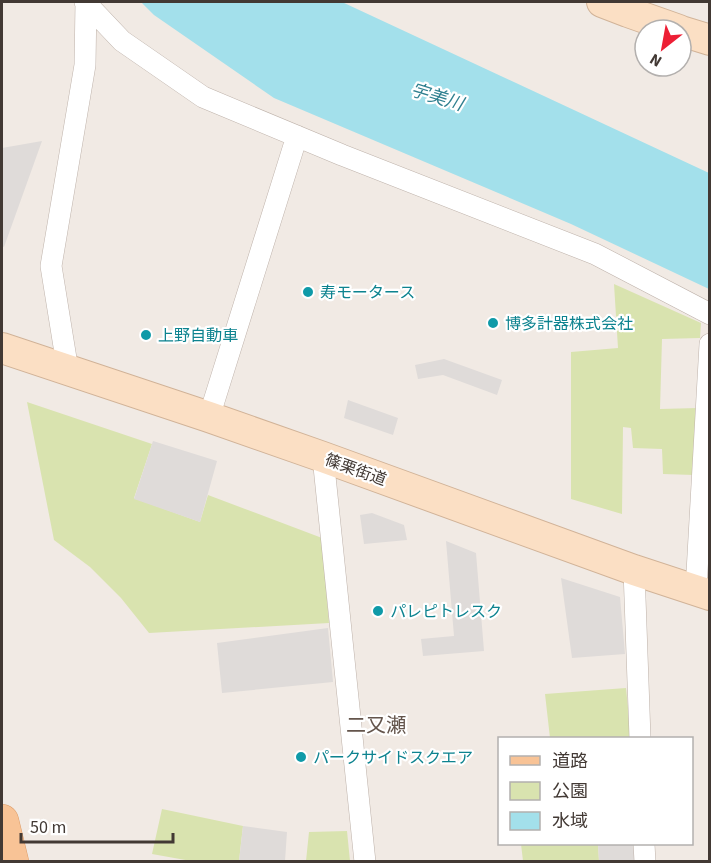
<svg xmlns="http://www.w3.org/2000/svg" width="711" height="863" viewBox="0 0 711 863" font-family="'Source Sans 3','Noto Sans JP',sans-serif">
  <style>
    .green { fill: #d9e3af }
    .parking { fill: #dfdbd9 }
    .water { fill: #a3e0eb }
    .lines { fill: none; stroke-linecap: round; stroke-linejoin: round }
    .street-casing { stroke: #beb2aa; stroke-width: 22 }
    .secondary-casing { stroke: #d1b398; stroke-width: 32 }
    .primary-casing { stroke: #db9b67; stroke-width: 34 }
    .street { stroke: #fff; stroke-width: 21 }
    .secondary { stroke: #fbdfc4; stroke-width: 30 }
    .primary { stroke: #f8c396; stroke-width: 33 }
    .culture-dot { fill: #0f9aa8; stroke: #fff; stroke-width: 2 }
    .labels { text-anchor: middle; stroke-width: 4.5; stroke-linejoin: round; paint-order: stroke }
    .culture-label { font-size: 16px; fill: #0d838f; stroke: #fff; text-anchor: start }
    .street-label { font-size: 16px; fill: #423934; stroke: #fff }
    .water-label { font-size: 18px; font-style: italic; fill: #308090; stroke: #fff }
    .quarter-label { font-size: 20px; fill: #64554c; stroke: #fff }
  </style>
  <rect width="100%" height="100%" fill="#f1eae4"/>
  <path class="green" d="M614,284L701,323L700,338L662,339L660,409L698,408L694,475L663,474L662,449L633,448L631,428L623,427L622,514L571,499V352L618,348Z
    M27,402L152,444L134,498L200,522L208,495L322,538L329,623L149,633L121,598L90,567L54,540Z
    M626,688L631,738H550L545,694Z
    M162,809L243,826L239,861H191L152,854Z
    M347,831L350,861H306L309,832Z
    M521,844H598L599,861H523Z"/>
  <path class="parking" d="M42,141L4,247L2,246V148Z
    M444,359L502,380L497,395L443,375L418,379L415,365Z
    M348,400L398,418L393,435L344,418Z
    M153,441L217,461L200,522L134,499Z
    M372,513L404,525L407,540L364,544L360,515Z
    M446,541L476,553L484,651L423,656L421,639L454,636Z
    M561,578L620,597L625,654L572,658Z
    M328,628L333,682L222,693L217,643Z
    M243,826L287,832L285,861H239Z
    M598,844H638L639,861H599Z"/>
  <path class="water" d="M141,2H342L709,173V289L571,224L274,98L154,15Z"/>
  <g class="lines">
    <defs>
      <path id="street" d="M85,2L122,41L203,97L342,155L595,254L710,314
        M68,371L51,266L85,65L86,2
        M209,417L297,136
        M323,457L365,862
        M634,570L640,738
        M696,590L710,344
        M644,844L645,862"/>
      <path id="secondary" d="M602,2L628,12L679,30
        M681,31L710,40
        M2,348L209,417L323,457L634,570L710,595"/>
      <path id="primary" d="M2,821L12,862"/>
    </defs>
    <use href="#street" class="street-casing"/>
    <use href="#secondary" class="secondary-casing"/>
    <use href="#primary" class="primary-casing"/>
    <use href="#street" class="street"/>
    <use href="#secondary" class="secondary"/>
    <use href="#primary" class="primary"/>
  </g>
  <g class="culture-dot">
    <circle cx="308" cy="292" r="6"/>
    <circle cx="493" cy="323" r="6"/>
    <circle cx="146" cy="335" r="6"/>
    <circle cx="378" cy="611" r="6"/>
    <circle cx="301" cy="757" r="6"/>
  </g>
  <g class="labels">
    <g class="culture-label">
      <text x="320" y="298">寿モータース</text>
      <text x="505" y="329">博多計器株式会社</text>
      <text x="158" y="341">上野自動車</text>
      <text x="390" y="617">パレピトレスク</text>
      <text x="313" y="763">パークサイドスクエア</text>
    </g>
    <g class="street-label">
      <text transform="translate(356 469) rotate(20)" y="6">篠栗街道</text>
    </g>
    <g class="water-label">
      <text transform="translate(437 97) rotate(17)" y="6">宇美川</text>
    </g>
    <g class="quarter-label">
      <text x="376" y="732">二又瀬</text>
    </g>
  </g>
  <rect width="711" height="863" fill="none" stroke="#423934" stroke-width="6"/>
  <rect x="498" y="737" width="195" height="108" fill="#ffffff" stroke="#b3b0ae" stroke-width="1.5"/>
  <rect x="510" y="756" width="30" height="9" fill="#f8c396" stroke="#b3b0ae" stroke-width="1.5"/>
  <text x="552" y="767" font-size="18" fill="#423934">道路</text>
  <rect x="510" y="782" width="30" height="18" fill="#d9e3af" stroke="#b3b0ae" stroke-width="1.5"/>
  <text x="552" y="797" font-size="18" fill="#423934">公園</text>
  <rect x="510" y="812" width="30" height="18" fill="#a3e0eb" stroke="#b3b0ae" stroke-width="1.5"/>
  <text x="552" y="827" font-size="18" fill="#423934">水域</text>
  <g transform="translate(663 48) rotate(211)"><circle r="28" fill="#ffffff" stroke="#b3b0ae" stroke-width="1.5"/>
  <path d="M0-4.5L10 22L0 15L-10 22Z" fill="#ed1f35"/>
  <text y="-9" font-size="16" font-weight="bold" text-anchor="middle" fill="#423934">N</text>
  </g>
  <path d="M21 833v9h152v-9" fill="none" stroke="#423934" stroke-width="3"/>
  <text x="30" y="833" font-size="18" fill="#423934" stroke="#ffffff" stroke-width="4.5" paint-order="stroke">50 m</text>
</svg>
